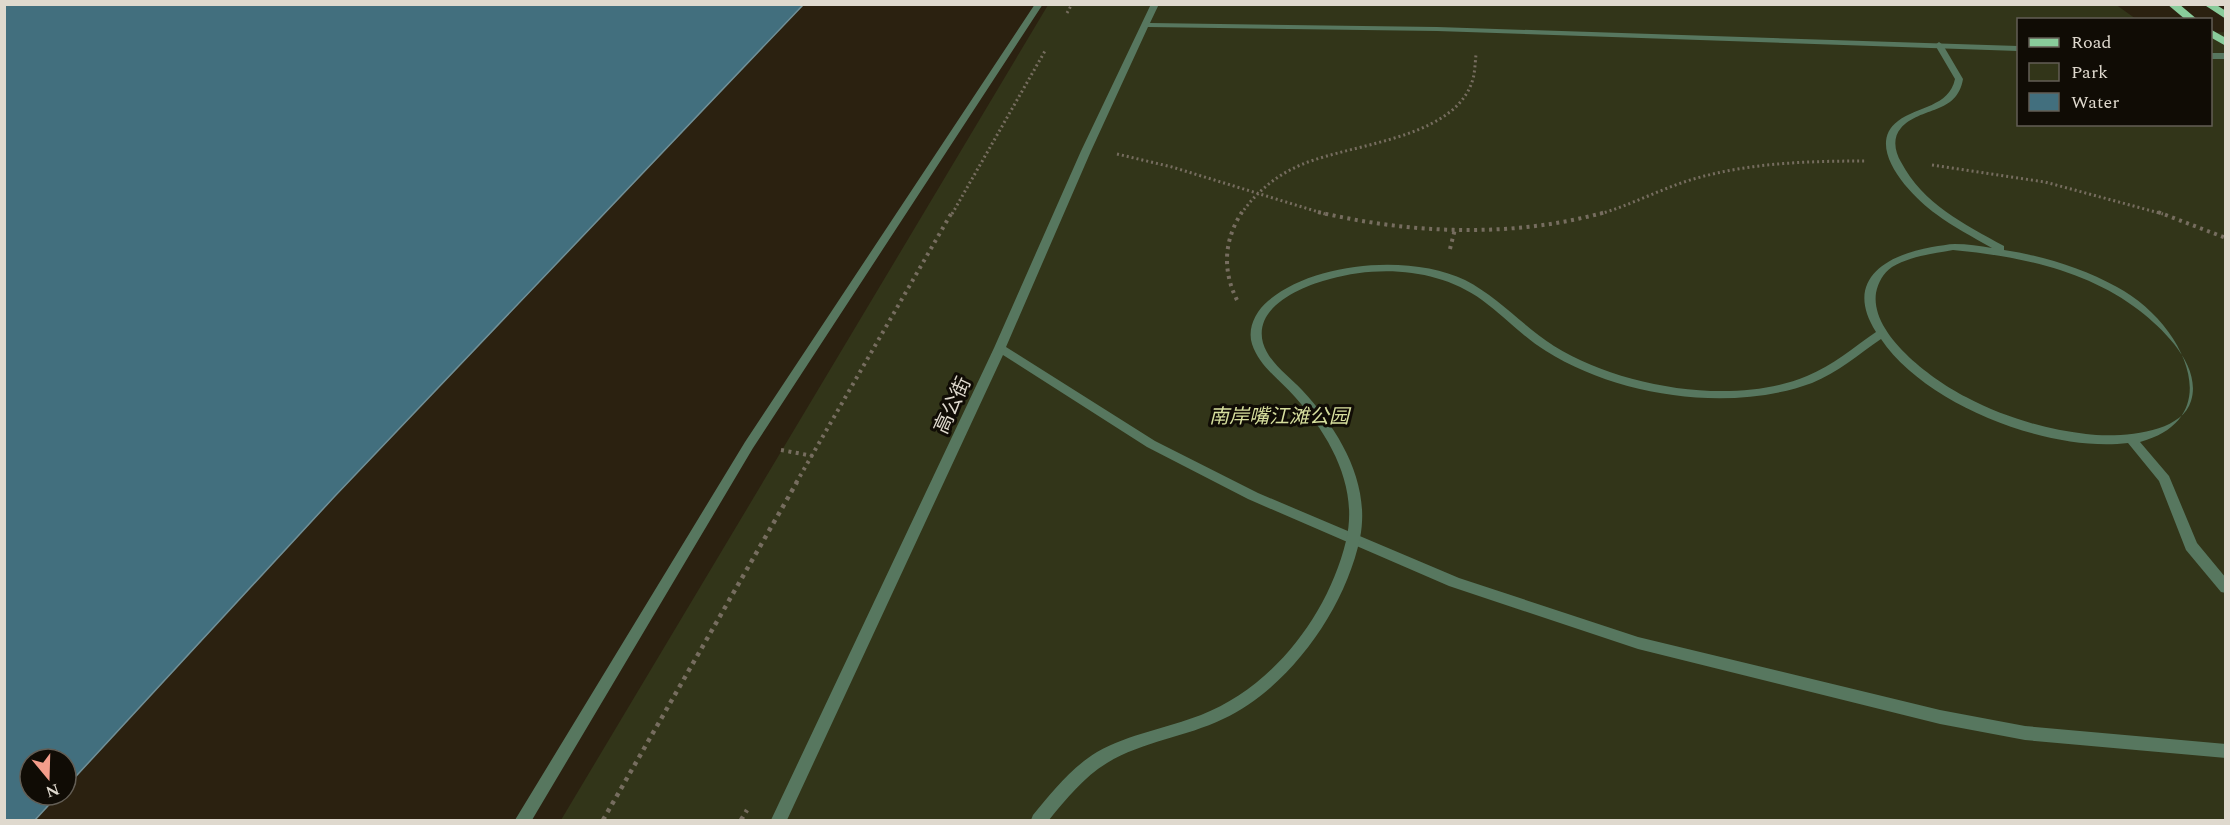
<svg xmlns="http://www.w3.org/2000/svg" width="2230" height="825" viewBox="0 0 2230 825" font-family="Spectral,'Noto Sans SC',serif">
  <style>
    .green { fill: #323519 }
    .water { fill: #426f7e; stroke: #718f96; stroke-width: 1.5 }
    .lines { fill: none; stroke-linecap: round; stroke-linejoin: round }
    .path-far2 { stroke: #766d5f; stroke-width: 3; stroke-dasharray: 2 3; stroke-linecap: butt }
    .path-far1 { stroke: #766d5f; stroke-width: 4; stroke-dasharray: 3 4.5; stroke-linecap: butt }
    .path { stroke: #766d5f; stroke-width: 4.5; stroke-dasharray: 4 5; stroke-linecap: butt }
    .lane { fill: #57775f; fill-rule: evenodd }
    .street { fill: #57775f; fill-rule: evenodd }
    .primary { fill: #89cc9b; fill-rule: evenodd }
    .labels { text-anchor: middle; stroke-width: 6; stroke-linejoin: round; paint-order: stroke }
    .street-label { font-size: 20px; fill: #dfd9ce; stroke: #100c05 }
    .park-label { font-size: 20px; font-style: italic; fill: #d6de9d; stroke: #100c05 }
  </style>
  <rect width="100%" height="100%" fill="#2b2110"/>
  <path class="green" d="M2115,4L2136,19L2018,20V124H2210L2211,33L2225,32V820H561L1048,5Z"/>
  <path class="water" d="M5,4L803,5L335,496L66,787V759H30V795H58L35,820H4Z"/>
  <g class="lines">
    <path class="path-far2" d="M1067,13L1072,4
      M1117,154L1172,167L1325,214
      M1932,165L2045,182L2163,214
      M952,214L1045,51
      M1241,214C1254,195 1272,179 1292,169C1341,143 1451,143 1472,82C1475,74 1475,63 1476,55
      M1600,214C1630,205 1657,191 1687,181C1744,163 1806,161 1865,161"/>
    <path class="path-far1" d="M1318,212C1411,234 1513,238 1606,212
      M2158,212L2226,238
      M1450,249L1455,229
      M1237,300C1222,270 1224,240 1242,212
      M781,450L813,456
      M796,483L952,212"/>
    <path class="path" d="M603,820L797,482
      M741,820L747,810"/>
    <path class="lane" d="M1035,4H1043L753,448L532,820H515L745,442Z
      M1151,4H1159L1150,23L1437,27L2018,46V51L1437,31L1148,27L1091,151L1006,347L1155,441L1258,493L1459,578L1638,637L1940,710L2025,726L2226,744V758L2025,740L1940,724L1638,649L1449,586L1248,499L1147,447L1003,355L787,820H771L994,348L1081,151Z
      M2210,53H2226V59H2210Z"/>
    <path class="street" d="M1939,42L1943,45L1963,79C1957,115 1921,106 1901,128C1892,138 1895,152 1901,162C1923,204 1964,224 2004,246V250C2043,256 2082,268 2117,287C2183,322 2230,418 2140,442L2169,476L2197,543L2226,578V593L2221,592L2186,550L2159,481L2128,443C2050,453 1925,405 1881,339C1859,354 1837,373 1812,383C1731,413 1619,397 1546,351C1523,337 1504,316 1482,300C1439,269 1381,265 1330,279C1303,286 1253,306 1263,343C1269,363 1289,376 1302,390C1339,430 1371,483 1360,538C1345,610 1289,688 1223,719C1186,737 1143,741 1107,763C1084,777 1066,799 1049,820H1031L1033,815C1052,792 1071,768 1097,752C1129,734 1167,728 1201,715C1273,687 1328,615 1346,541C1359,487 1330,436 1295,397C1280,380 1259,366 1252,344C1247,328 1256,311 1268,301C1314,261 1412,254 1465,280C1498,297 1523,326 1554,346C1620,387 1733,407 1807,376C1832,366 1854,347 1876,332C1843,280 1886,255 1932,247C1940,246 1948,244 1955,244C1967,244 1980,246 1992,248C1973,237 1953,227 1936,214C1913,198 1863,147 1898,121C1918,106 1949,107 1955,79L1935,45ZM1953,250C2018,256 2087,270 2140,311C2164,330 2202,366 2191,401C2181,435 2115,438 2086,434C2044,429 2004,417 1966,397C1933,380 1870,335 1876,293C1878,283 1883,273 1892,267C1911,256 1932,254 1953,250Z"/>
    <path class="primary" d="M2167,4H2179L2198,20H2186Z
      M2203,4H2215L2226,11V19Z
      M2210,29L2226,38V46L2210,37Z"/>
  </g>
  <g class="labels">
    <g class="street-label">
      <text transform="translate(952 405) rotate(-65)" y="7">高公街</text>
    </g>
    <g class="park-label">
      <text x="1279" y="423">南岸嘴江滩公园</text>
    </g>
  </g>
  <rect width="2230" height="825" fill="none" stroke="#dfd9ce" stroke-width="12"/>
  <rect x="2017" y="18" width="195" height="108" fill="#100c05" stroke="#635e55" stroke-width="1.5"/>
  <rect x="2029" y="38" width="30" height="9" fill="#89cc9b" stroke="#635e55" stroke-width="1.5"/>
  <text x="2071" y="48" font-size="18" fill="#dfd9ce">Road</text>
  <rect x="2029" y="63" width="30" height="18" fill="#323519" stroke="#635e55" stroke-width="1.5"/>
  <text x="2071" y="78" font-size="18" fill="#dfd9ce">Park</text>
  <rect x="2029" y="93" width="30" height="18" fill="#426f7e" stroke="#635e55" stroke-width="1.5"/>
  <text x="2071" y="108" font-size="18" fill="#dfd9ce">Water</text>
  <g transform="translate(48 777) rotate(161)"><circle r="28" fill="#100c05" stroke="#635e55" stroke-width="1.5"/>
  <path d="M0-4.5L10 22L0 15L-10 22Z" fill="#f49d8b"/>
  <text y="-9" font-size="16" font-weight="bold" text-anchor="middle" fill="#dfd9ce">N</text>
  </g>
</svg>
